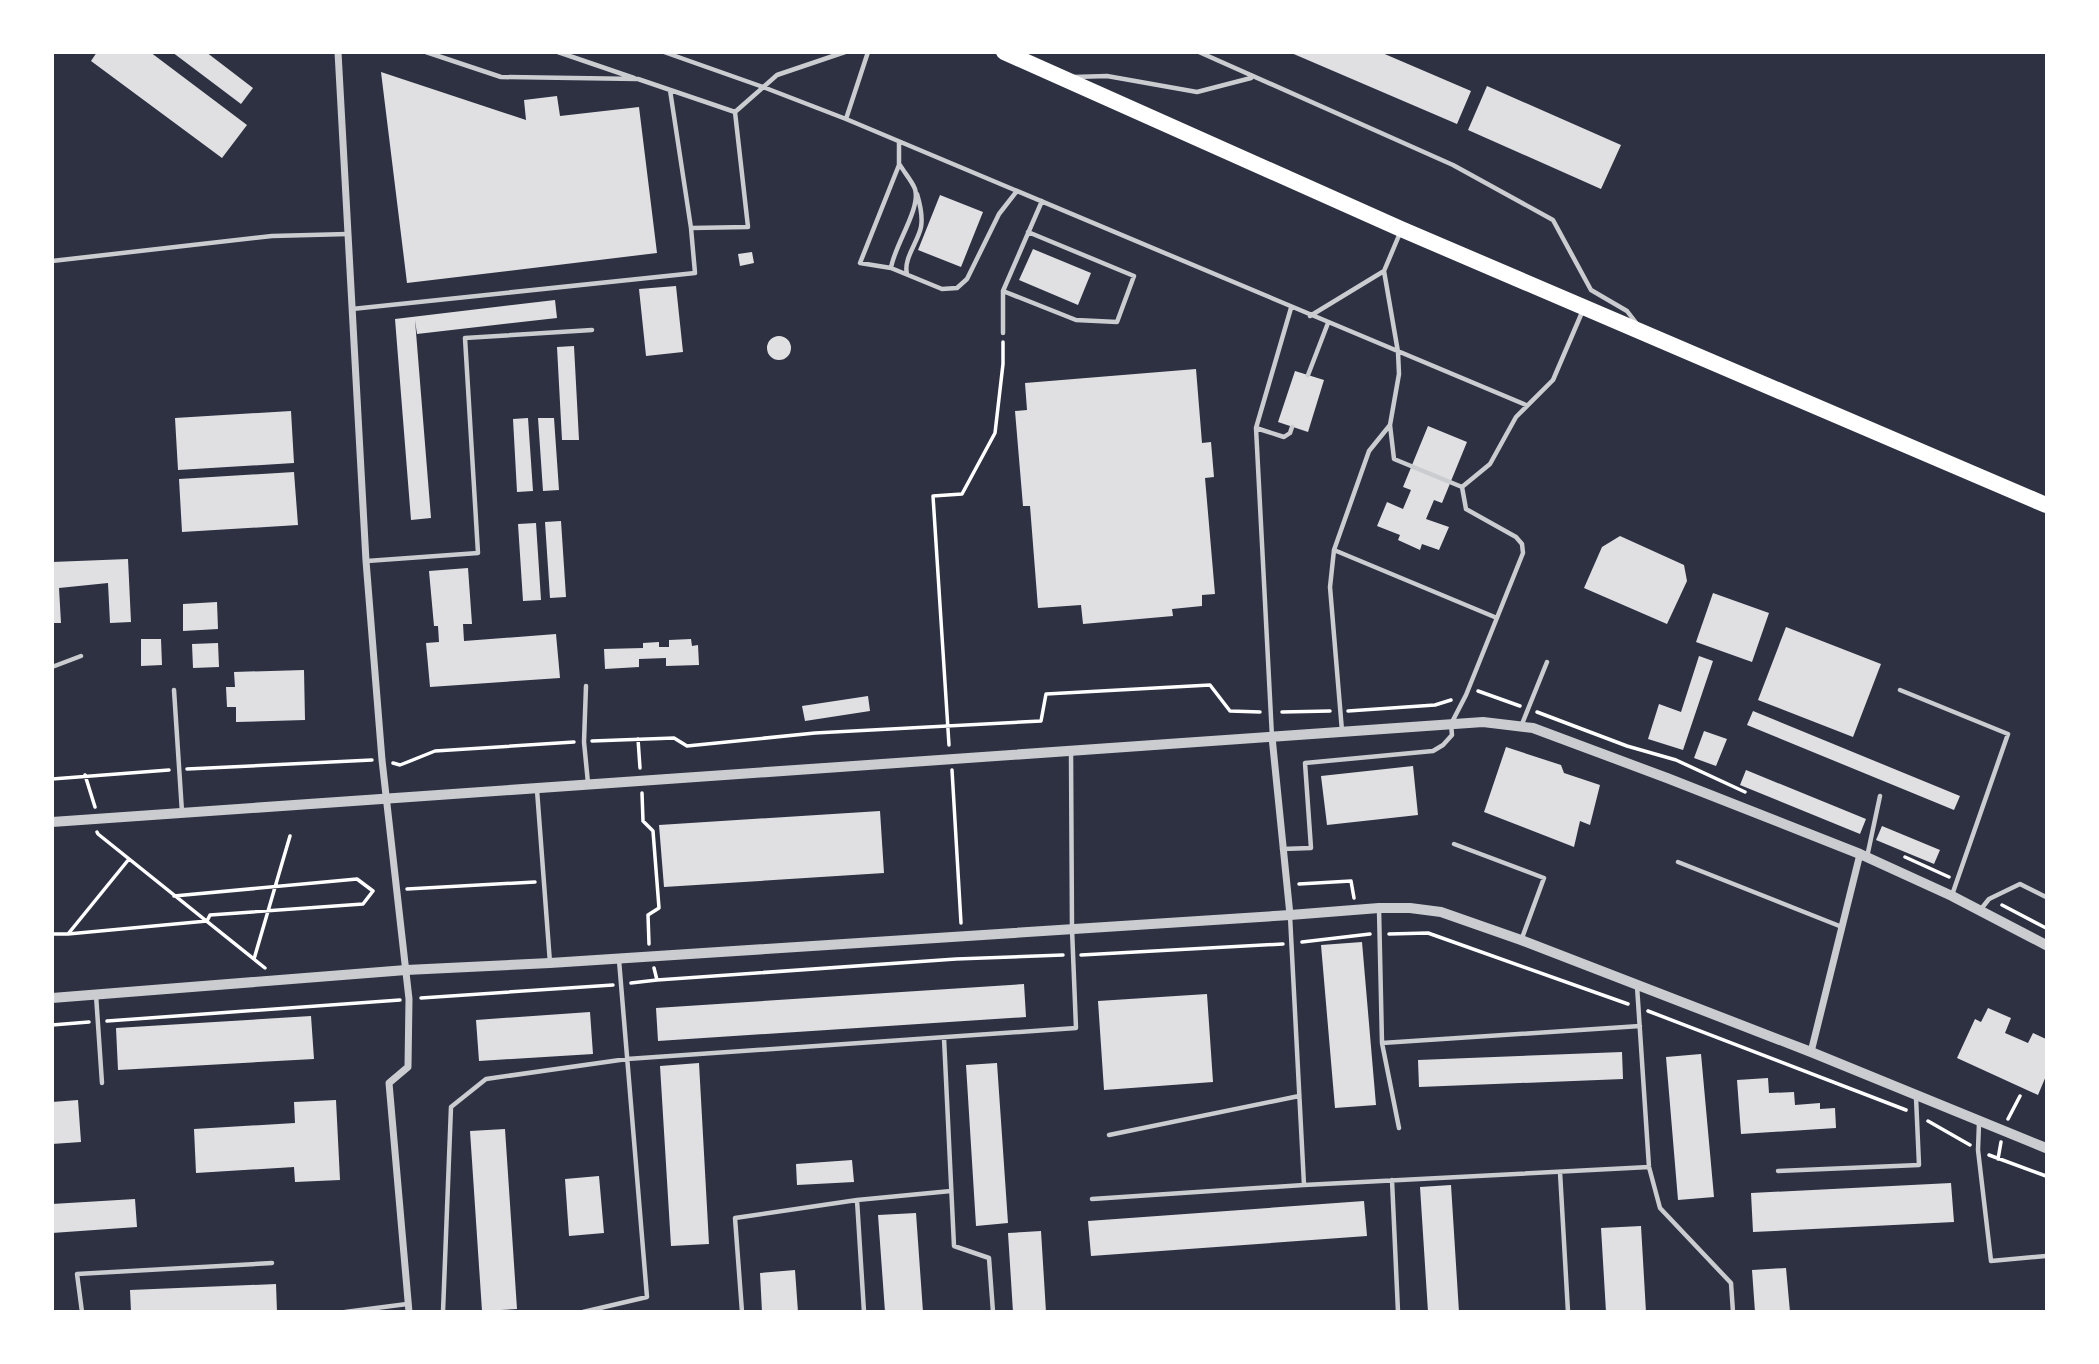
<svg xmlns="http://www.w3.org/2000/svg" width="2099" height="1364" viewBox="0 0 2099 1364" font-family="Commissioner,sans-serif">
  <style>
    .building { fill: #e0e0e3 }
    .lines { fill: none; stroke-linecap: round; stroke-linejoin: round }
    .path { stroke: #fff; stroke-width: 3.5 }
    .service { stroke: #caccd0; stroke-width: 4.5 }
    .minor { stroke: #caccd0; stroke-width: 7 }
    .tertiary { stroke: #caccd0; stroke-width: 10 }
    .trunk { stroke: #fff; stroke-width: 16 }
  </style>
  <rect width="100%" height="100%" fill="#2d3142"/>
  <path class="building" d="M97,52H150L247,125L222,158L91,61Z
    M172,52H206L253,88L241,104Z
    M1289,52H1380L1471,91L1457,124Z
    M381,72L526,120L524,100L557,96L560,116L639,107L657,253L407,283Z
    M1487,86L1621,145L1601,189L1468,130Z
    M940,195L983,212L961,267L918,250Z
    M1033,249L1091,273L1078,305L1019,280Z
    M752,252L754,263L740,266L738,254Z
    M676,286L683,352L646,356L639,289Z
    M555,300L557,318L417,334L415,320L431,518L411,520L395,319Z
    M767 348a12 12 0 1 1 24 0a12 12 0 1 1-24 0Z
    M574,346L579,440H562L557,347Z
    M1196,369L1202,443L1211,442L1214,477L1205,478L1215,594L1202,595V606L1172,609L1173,616L1083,624L1081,605L1038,608L1030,506H1023L1015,411L1027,410L1025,383Z
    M1295,371L1324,380L1308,432L1278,422Z
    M291,411L294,463L178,470L175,418Z
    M528,418L533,491L517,492L513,419Z
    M538,418H554L559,490L543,491Z
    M1428,426L1467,442L1442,503L1434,500L1426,519L1449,527L1439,550L1422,544L1420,550L1398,540L1400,535L1377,526L1387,502L1403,509L1411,490L1403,487Z
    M294,472L298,525L182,532L179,479Z
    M561,521L566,597L550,598L545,522Z
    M536,523L541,600L523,601L518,524Z
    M1620,536L1684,565L1687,581L1667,624L1584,588L1602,547Z
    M128,559L131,622L110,623L108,583L59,588L61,623H52V562Z
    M468,568L472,624H463L464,641L556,634L560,678L430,687L426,643L439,642L438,626H434L429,571Z
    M1713,593L1769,613L1752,662L1696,642Z
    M217,602L218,629L183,631V604Z
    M1786,627L1881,664L1853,737L1758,700Z
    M141,639H161L162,665L141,666Z
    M691,639L692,646L698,645L699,665L666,666V658L639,659V667L605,669L604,649L643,648V643L659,642V647H669V640Z
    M218,643L219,667L193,668L192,644Z
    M1699,656L1713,661L1683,750L1648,739L1659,704L1681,712Z
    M304,670L305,720L236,722V707H227L226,687H235L234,672Z
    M868,696L870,711L805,721L802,706Z
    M1753,711L1960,796L1954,810L1747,725Z
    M1704,731L1727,739L1716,766L1694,758Z
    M1506,747L1561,765L1564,773L1600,785L1590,825L1580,821L1574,847L1484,812Z
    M1413,766L1418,815L1327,825L1321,776Z
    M1746,770L1866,819L1860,834L1740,785Z
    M880,811L884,873L664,887L659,825Z
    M1882,826L1940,850L1934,864L1876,840Z
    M1362,942L1376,1105L1335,1108L1321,945Z
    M1024,984L1026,1017L658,1041L656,1008Z
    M1207,994L1213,1082L1104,1090L1098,1001Z
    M1988,1008L2011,1018L2005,1033L2028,1043L2033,1033L2046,1039V1076L2038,1095L1957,1058L1975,1019L1981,1022Z
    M590,1012L593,1054L479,1061L476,1020Z
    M311,1016L314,1059L118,1070L116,1028Z
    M1622,1052L1623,1079L1419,1087L1418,1060Z
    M1701,1054L1714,1197L1678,1200L1666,1057Z
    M699,1063L709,1244L671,1246L660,1066Z
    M997,1063L1008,1223L976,1226L966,1065Z
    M1768,1078L1769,1093L1794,1092L1795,1105L1820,1103V1109L1835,1108L1836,1128L1741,1134L1737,1080Z
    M78,1100L81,1142L52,1144V1102Z
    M336,1100L340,1180L295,1182L294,1167L196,1173L194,1129L295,1123L294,1102Z
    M505,1129L517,1309L482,1311L470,1131Z
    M852,1160L854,1182L797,1185L796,1164Z
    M599,1176L604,1233L569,1236L565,1179Z
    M1951,1183L1954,1222L1753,1232L1751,1193Z
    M1451,1185L1459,1312H1428L1420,1187Z
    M135,1199L137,1227L52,1233V1204Z
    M1364,1201L1367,1236L1091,1256L1088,1221Z
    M916,1213L923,1312H885L878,1215Z
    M1641,1226L1646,1312H1606L1601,1228Z
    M1041,1231L1046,1312H1013L1008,1233Z
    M1786,1268L1790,1312H1755L1752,1270Z
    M795,1270L798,1312H762L760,1273Z
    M276,1284L277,1312H131L130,1290Z"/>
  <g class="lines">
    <path class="path" d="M1478,691L1520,706
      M1348,711L1435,705L1451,700
      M1282,712L1330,711
      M1537,712L1627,746L1676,760L1745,792
      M638,739L640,768
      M592,741L674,738L687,746L815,733L1041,721L1046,694L1210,685L1230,711L1260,712
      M949,745L933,496L962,494L995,433L1003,364V342
      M393,763L400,765L435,751L574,742
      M187,769L372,760
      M952,770L961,923
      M85,775L95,807
      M52,779L169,770
      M642,793L643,821L653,831L659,908L648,915L649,944
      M97,832L98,834L265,968
      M1905,857L1949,877
      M129,859L68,934L207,921L210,915L363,904L373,891L357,879L174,896
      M1299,884L1351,881L1354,898
      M407,889L535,882
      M2002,905L2046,928
      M52,934H68
      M1389,934L1428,933L1628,1004
      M1302,942L1370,934
      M1081,955L1283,944
      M254,959L290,836
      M654,968L657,980L956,959L1063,955
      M631,983L657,980
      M421,998L613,985
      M1648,1011L1906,1110
      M107,1021L400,1000
      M52,1025L89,1022
      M2008,1119L2020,1096
      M1928,1121L1970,1145
      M1989,1155L2046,1176
      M1998,1159L2001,1142"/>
    <path class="service" d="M426,52L501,77L638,79L735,112
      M558,52L634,78
      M664,52L763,87L846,119L1526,405
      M1199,52L1453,165L1553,220L1591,290L1627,311L1637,324
      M1074,77L1107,76L1197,92L1251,78
      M670,90L691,228
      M846,119L868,52
      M899,142V165L860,263L891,268L942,289L957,288L967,279L999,214L1017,191
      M1400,233L1384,271L1398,352L1399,374L1390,425L1394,459L1462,487L1490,464L1516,417L1553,380L1583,310
      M52,261L272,236L348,234
      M891,268C894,246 921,209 915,189C912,181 904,172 900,165
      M907,274C903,259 918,242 921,227C923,216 920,204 917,194
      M1003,291L1042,201
      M352,309L695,273L691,228L748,227L735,112L777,75L845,52
      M1310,316L1384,271
      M1003,333V291L1076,320L1117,322L1134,276L1028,232
      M1308,375L1328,323
      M1256,428L1284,437L1290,433L1292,427
      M1334,550L1497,618
      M367,561L478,553L465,338L592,330
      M52,667L81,656
      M586,686L584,742L588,783
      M174,690L182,812
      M1900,690L2008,734L1952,895
      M1522,724L1547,662
      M1342,731L1330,587L1334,550L1369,451L1390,425
      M1272,737L1256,428L1291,308
      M537,790L550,963
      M1454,844L1544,878L1522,938
      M1282,849L1311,848L1305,763L1433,751L1443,745L1452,735L1451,724L1466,695L1523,553L1522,544L1516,537L1466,509L1462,487
      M1867,857L1880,796
      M1678,862L1842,927
      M1379,909L1382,1043L1399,1128
      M1981,909L1989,899L2020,884L2046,897
      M1637,986L1649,1167L1660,1208L1731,1283L1733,1312
      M96,995L102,1083
      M944,1038L954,1246L989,1258L993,1312
      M1382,1043L1640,1026
      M1979,1123L1978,1150L1991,1261L2046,1256
      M1109,1135L1299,1096
      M1778,1171L1919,1165L1916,1097
      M1560,1172L1568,1312
      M1392,1180L1398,1312
      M1304,1185L1649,1167
      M1092,1199L1304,1185L1290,916
      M82,1312L77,1274L272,1263
      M345,1312L407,1304
      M443,1312L451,1107L486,1079L627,1059L1076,1028L1072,929L1071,752
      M583,1312L647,1297L619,960
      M742,1312L735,1218L857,1200
      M864,1312L857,1200L951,1191"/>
    <path class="minor" d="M338,52L366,561L382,760L409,999L408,1067L389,1083L409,1312
      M1272,737L1290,915
      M1811,1052L1860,854"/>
    <path class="tertiary" d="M52,822L1483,722L1533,728L1667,778L1860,854L1952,896L2046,945
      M52,998L406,970L550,963L1290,915L1379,908H1410L1441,912L1521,940L1811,1052L2046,1148"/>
    <path class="trunk" d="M1004,52L1401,229L2046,505"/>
  </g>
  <rect width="2099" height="1364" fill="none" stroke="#ffffff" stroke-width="108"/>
</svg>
